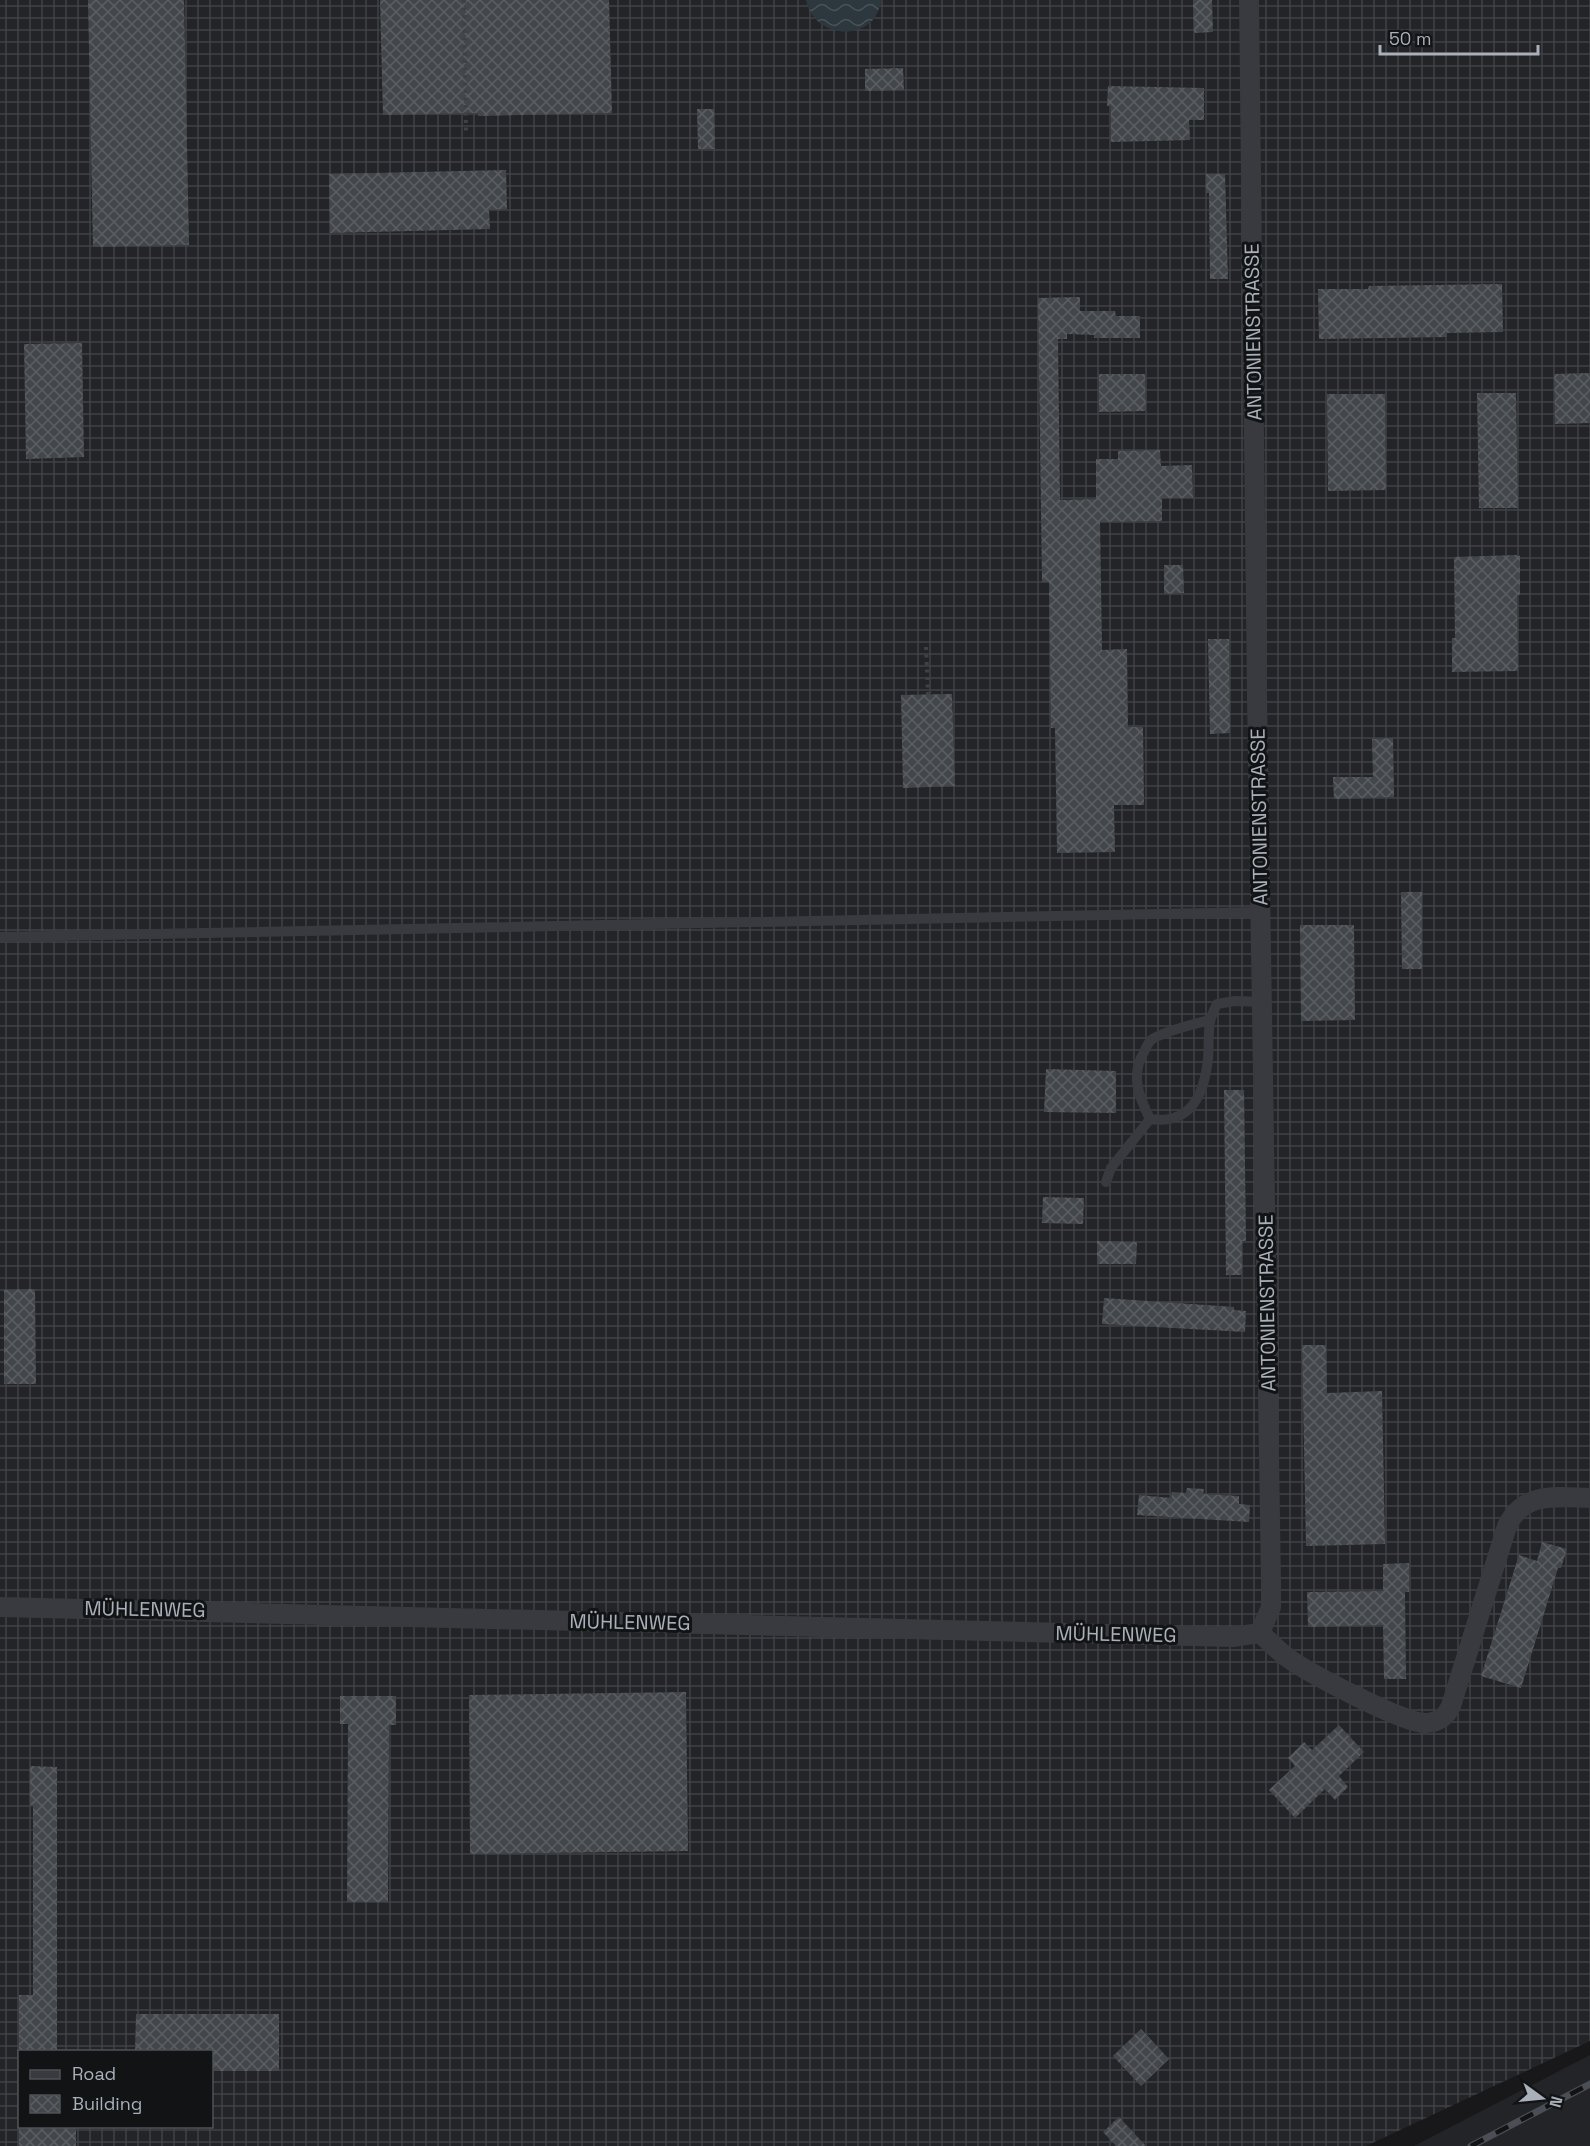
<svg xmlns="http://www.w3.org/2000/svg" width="1590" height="2146" viewBox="0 0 1590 2146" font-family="'Space Grotesk',sans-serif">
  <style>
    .built { fill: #232427 }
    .industrial { fill: url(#industrial-grid); fill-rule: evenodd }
    .water { fill: url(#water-waves) }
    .building { fill: url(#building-cross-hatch) }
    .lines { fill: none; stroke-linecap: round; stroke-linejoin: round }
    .path { stroke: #3e4146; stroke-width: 4; stroke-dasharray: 3 4.5; stroke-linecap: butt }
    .lane { stroke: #383a3f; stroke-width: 10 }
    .street { stroke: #383a3f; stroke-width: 20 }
    .rail-casing { stroke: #4b4e54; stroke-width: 7 }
    .rail { stroke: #121315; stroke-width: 4.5; stroke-dasharray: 14; stroke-linecap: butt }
    .labels { text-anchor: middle; stroke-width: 6; stroke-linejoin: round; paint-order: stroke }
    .street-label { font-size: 20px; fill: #a9b0ba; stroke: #121315 }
  </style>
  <defs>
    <pattern id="industrial-grid" width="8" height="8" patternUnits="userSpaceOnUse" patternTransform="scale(1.5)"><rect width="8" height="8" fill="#232427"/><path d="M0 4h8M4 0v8" fill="none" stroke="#404144"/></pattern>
    <pattern id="water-waves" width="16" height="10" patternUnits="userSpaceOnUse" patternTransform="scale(1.5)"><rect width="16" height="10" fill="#2d383e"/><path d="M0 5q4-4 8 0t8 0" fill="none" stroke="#495258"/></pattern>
    <pattern id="building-cross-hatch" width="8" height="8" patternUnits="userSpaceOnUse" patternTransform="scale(1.5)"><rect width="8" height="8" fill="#43464a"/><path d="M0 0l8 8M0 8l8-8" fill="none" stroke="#5b5e62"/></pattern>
  </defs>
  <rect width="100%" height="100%" fill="#18181a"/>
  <path class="built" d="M1590,2055V2146H1414Z"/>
  <path class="industrial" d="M0,0H1590V2041L1366,2146H0ZM20,2052H212V2126H20Z"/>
  <path class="water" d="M806,0H882C880,7 877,15 872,21C850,42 811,30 806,0Z"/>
  <path class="building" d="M88,0H184L189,245L93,247Z
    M380,0H609L612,113L478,116V113L383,115Z
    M1193,0H1212L1213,32L1194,33Z
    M903,68L904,90L865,91V69Z
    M1108,86L1204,88V120H1189L1190,140L1111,142V106H1107Z
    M697,109H714L715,149H698Z
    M506,170L507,209L489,210L490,229L330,233L329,174Z
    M1206,174H1225L1228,279H1210L1209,193H1206Z
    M1502,284L1503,332L1447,333V337L1319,339L1318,289H1368L1369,286Z
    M1080,297V311H1115L1116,316H1140V338H1094V335L1067,334V339H1058L1060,500L1096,499V459H1118V451L1160,450L1161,466L1192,465L1193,498H1162V521L1100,522L1102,650L1127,649L1128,727H1143L1144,805H1114L1115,852L1057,853L1055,728H1051L1049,582H1042L1038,298Z
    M82,343L84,457L26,459L24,344Z
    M1590,373V423L1555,424L1554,374Z
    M1099,374H1145L1146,411L1099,412Z
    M1477,393H1516L1518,508H1479Z
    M1327,394H1385L1386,490L1328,491Z
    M1516,555L1520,556V595H1517L1518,671L1452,672V638H1455L1454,557Z
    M1164,565H1183L1184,593L1164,594Z
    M1208,639H1229L1230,733L1210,734Z
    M952,694L955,786L903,788L901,695Z
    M1393,738L1394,797L1334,799L1333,777H1373L1372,739Z
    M1401,892H1422V969H1402Z
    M1300,925H1354L1355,1020L1301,1021Z
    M1046,1069L1116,1071V1113L1044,1112Z
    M1224,1090H1244L1246,1241H1242V1275H1226Z
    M1043,1197L1084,1198L1083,1224L1042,1223Z
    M1097,1241L1137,1242L1136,1264H1097Z
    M35,1289L36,1384H4V1290Z
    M1104,1298L1234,1307V1310L1246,1311L1245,1332L1102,1324Z
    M1302,1345H1326L1327,1393L1382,1391L1385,1544L1306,1546Z
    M1187,1488L1204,1489L1203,1494L1239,1496V1504L1250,1505L1249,1522L1137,1515L1139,1495L1171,1498L1172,1492L1186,1493Z
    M1542,1542L1567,1549L1561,1568H1558L1521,1688L1481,1676L1519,1555L1537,1561Z
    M1409,1563V1592H1405L1406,1679H1384L1383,1625L1308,1627L1307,1592L1383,1591V1564Z
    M686,1692L688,1851L470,1854L469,1695Z
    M340,1696H396V1725H389L388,1902H347L348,1724H340Z
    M1339,1725L1364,1752L1339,1776L1348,1787L1335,1800L1325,1789L1295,1818L1269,1790L1295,1766L1288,1758L1304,1742L1312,1750Z
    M30,1766L57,1767V2052H19V1995H33V1805H30Z
    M136,2014H279V2071H212V2052H135Z
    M1141,2029L1169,2059L1141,2086L1113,2056Z
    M1119,2117L1146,2146H1116L1103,2132Z
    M19,2127H76V2146H19Z"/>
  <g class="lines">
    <path class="path" d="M464,0L466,135
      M926,647L928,695"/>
    <path class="lane" d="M0,937L1261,912
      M1210,1020C1194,1024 1164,1031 1151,1040C1148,1043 1146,1048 1144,1052C1130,1075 1139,1097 1150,1119C1191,1125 1204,1095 1208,1059C1209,1047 1208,1034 1210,1022C1211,1016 1214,1010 1217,1004L1235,1001L1262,1002
      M1106,1182L1111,1168L1150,1119"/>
    <path class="street" d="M1249,0L1257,697L1271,1582V1607L1260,1633
      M0,1607L1232,1637L1260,1633
      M1260,1633C1269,1641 1278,1651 1288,1658C1307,1672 1406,1725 1426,1723C1439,1722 1446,1717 1451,1706L1507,1526C1524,1491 1557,1497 1590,1498"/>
    <defs>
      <path id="rail" d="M1471,2146L1590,2084"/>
    </defs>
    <use href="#rail" class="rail-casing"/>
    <use href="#rail" class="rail"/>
  </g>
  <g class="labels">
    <g class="street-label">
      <text transform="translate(1253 332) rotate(-91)" y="7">ANTONIENSTRASSE</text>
      <text transform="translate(1259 817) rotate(-91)" y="7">ANTONIENSTRASSE</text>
      <text transform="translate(1267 1303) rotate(-91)" y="7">ANTONIENSTRASSE</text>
      <text transform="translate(145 1609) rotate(1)" y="7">MÜHLENWEG</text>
      <text transform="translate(630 1622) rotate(1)" y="7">MÜHLENWEG</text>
      <text transform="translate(1116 1634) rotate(1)" y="7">MÜHLENWEG</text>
    </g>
  </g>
  <rect x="18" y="2050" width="195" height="78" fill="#121315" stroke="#4e5257" stroke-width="1.5"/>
  <rect x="30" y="2070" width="30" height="9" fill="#383a3f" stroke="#4e5257" stroke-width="1.5"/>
  <text x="72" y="2080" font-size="18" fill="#a9b0ba">Road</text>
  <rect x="30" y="2095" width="30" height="18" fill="url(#building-cross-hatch)" stroke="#4e5257" stroke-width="1.5"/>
  <text x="72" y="2110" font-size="18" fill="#a9b0ba">Building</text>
  <g transform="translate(1542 2098) rotate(105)" stroke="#121315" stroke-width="4.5" paint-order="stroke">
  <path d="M0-4.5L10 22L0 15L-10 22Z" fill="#a9b0ba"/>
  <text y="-9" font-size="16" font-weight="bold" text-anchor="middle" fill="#a9b0ba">N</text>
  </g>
  <path d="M1380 45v9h158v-9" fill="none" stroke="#a9b0ba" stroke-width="3"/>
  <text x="1389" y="45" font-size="18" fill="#a9b0ba" stroke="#121315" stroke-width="4.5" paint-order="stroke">50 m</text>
</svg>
